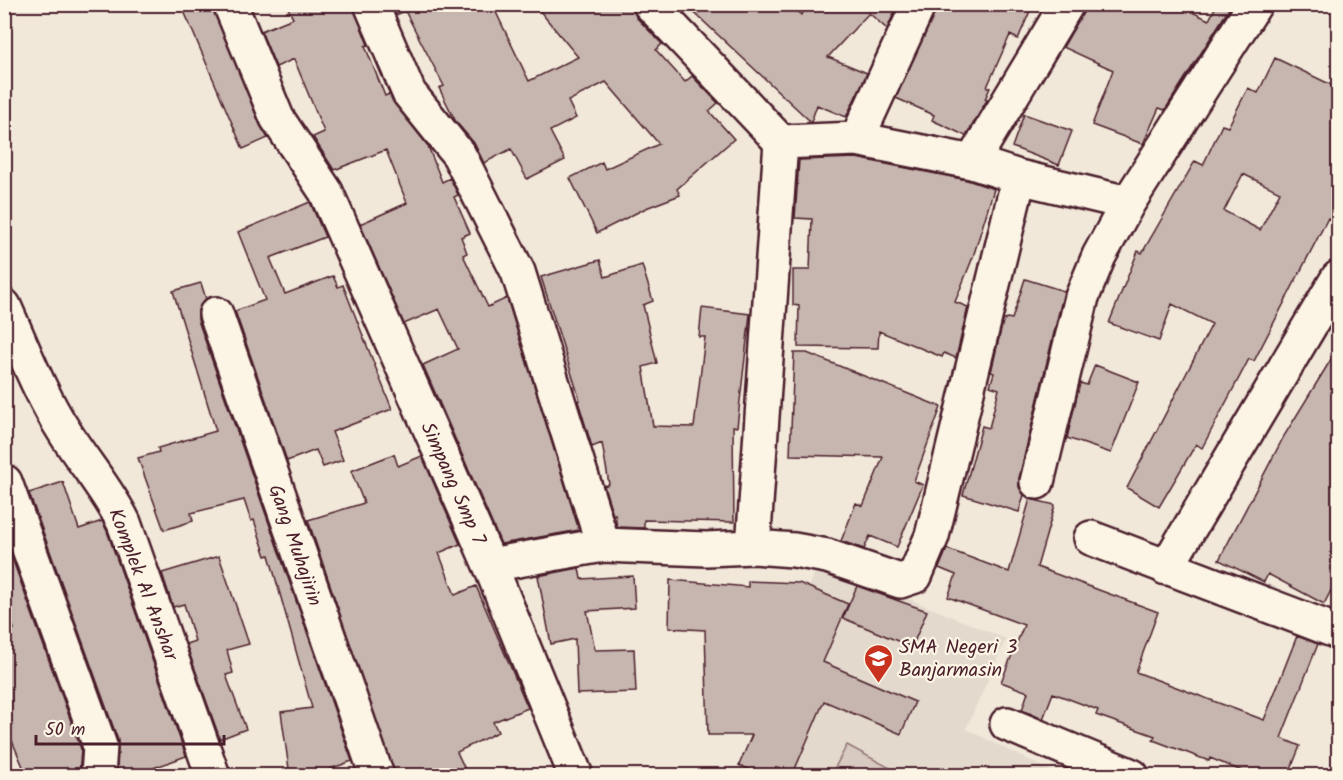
<svg xmlns="http://www.w3.org/2000/svg" width="1343" height="780" viewBox="0 0 1343 780" font-family="Kalam,sans-serif">
  <style>
    .built { fill: #e4d9cd }
    .green { fill: #d8cac0; stroke: #917476; stroke-width: 1.5 }
    .building { fill: #c7b6af; stroke: #4a1f2b; stroke-width: 1.5; fill-rule: evenodd }
    .lines { fill: none; stroke-linecap: round; stroke-linejoin: round }
    .minor-casing { stroke: #4a1f2b; stroke-width: 38 }
    .minor { stroke: #fcf5e5; stroke-width: 33 }
    .labels { text-anchor: middle; stroke-width: 4.5; stroke-linejoin: round; paint-order: stroke }
    .street-label { font-size: 20px; fill: #4a1f2b; stroke: #fcf5e5 }
    .poi-label { font-size: 20px; fill: #4a1f2b; stroke: #fcf5e5; text-anchor: start }
  </style>
  <rect width="100%" height="100%" fill="#f1e8da"/>
  <filter id="ink" filterUnits="userSpaceOnUse"><feTurbulence type="fractalNoise" baseFrequency=".0167" numOctaves="2"/><feDisplacementMap in="SourceGraphic" scale="12" xChannelSelector="R" yChannelSelector="G"/><feConvolveMatrix kernelMatrix="1 2 1 2 8 2 1 2 1" color-interpolation-filters="sRGB"/></filter>
  <g filter="url(#ink)">
    <path class="built" d="M819,562L1006,639L966,729L1059,775L734,776Z"/>
    <path class="green" d="M847,745L903,775H831Z"/>
    <path class="building" d="M181,4H212L260,125L268,138L243,149Z
      M286,4H353L368,45L365,46L385,96L389,94L428,146L442,182L450,178L458,195L454,197L470,233L461,237L467,253L463,255L488,307L507,298L579,530L501,544L423,365L458,349L439,309L404,324L360,224L407,203L386,150L334,170L313,137L324,132L294,59L276,67L261,31L293,18Z
      M392,4H492L529,81L578,57L534,4H632L636,17L662,44L656,50L685,82L692,76L718,103L709,111L734,139L677,189L680,195L646,208L597,233L570,178L602,162L605,169L659,144L606,82L568,101L576,118L550,131L565,160L527,179L511,149L484,163L474,143L456,122L439,88L444,86L405,11L396,15Z
      M685,4H790L801,15L811,4H898L887,29L869,13L828,57L867,73L846,117L817,105L811,122Z
      M937,4H1033L1018,39L1010,35L987,87L990,88L985,99L987,100L966,136L932,120L934,115L896,98Z
      M1088,4H1175L1209,20L1217,4H1232L1165,110L1159,108L1143,144L1092,125L1113,70L1063,47Z
      M1275,58L1338,88V223L1328,218L1254,361L1249,359L1202,448L1196,444L1159,507L1127,488L1212,324L1172,304L1159,341L1109,323L1138,251L1142,253L1195,161L1203,165L1222,125L1228,127L1248,88L1258,93ZM1243,174L1280,192L1260,230L1224,211Z
      M1024,114L1072,131L1059,165L1012,147Z
      M856,158L967,180L994,189L973,257L955,302L968,307L956,358L944,353L942,357L879,331L878,348L798,347L799,306L793,305V270H810L812,219L795,218L799,160Z
      M310,202L325,237L270,258L285,294L333,276L338,287L343,285L392,409L332,432L343,460L323,467L316,450L287,461L235,311L265,300L238,232Z
      M600,260L605,277L642,265L653,301L643,305L657,363L643,367L653,426L694,427L705,337H699L702,308L750,314L737,427L733,426L734,522L644,520V528L617,527L615,514L613,515L604,486L609,484L602,443L592,447L578,401L580,400L541,277Z
      M1025,279L1064,291L1019,478V487L1024,495L1019,512L963,495L982,426L989,428L999,389L990,386L994,373L991,372L1003,321L1007,318L1012,319Z
      M201,283L206,299L198,310V320L352,761L311,776H290L281,712L312,708L269,555L266,556L254,520L251,521L244,500L191,513L193,521L164,530L138,458L159,452L158,448L216,431L173,291Z
      M1338,348V577L1324,604L1268,574L1264,582L1219,560L1284,436Z
      M794,353H807L941,407L914,481L923,485L897,547L870,536L864,549L841,541L856,503L863,506L883,457L790,455Z
      M1095,365L1139,382L1111,453L1067,438L1080,383L1087,385Z
      M394,454L398,466L422,456L460,544L439,553L455,595L476,586L528,708L493,722L498,732L457,752L468,776H395L308,520L364,503L351,471Z
      M63,482L79,529L102,521L107,531L186,756L132,776H117L118,740L29,493Z
      M1030,499L1055,505L1037,567L1158,612L1136,672L1264,720L1297,636L1318,644L1281,738L1300,746L1288,776H1254L1210,758L1209,761L1153,740L1155,736L1096,715L1098,710L1053,693L1043,719L1022,710L1028,692L1001,682L1024,625L948,597L956,575L939,568L947,549L1009,572Z
      M4,536L81,749L79,776H27L4,722V632L14,629L4,606Z
      M219,556L249,644L227,650L233,673L226,675L246,729L220,739L186,644L195,641L184,604L173,607L162,573Z
      M579,568L581,579L633,576L635,608L587,611L595,650L634,649L636,692L577,694L575,639L551,644L538,576Z
      M670,580L748,587V581L799,583L848,604L823,662L915,702L901,734L824,701L792,776H763L739,765L752,735H708L705,630L669,628Z
      M857,586L927,611L912,647L843,618Z"/>
    <g class="lines">
      <defs>
        <path id="minor" d="M230,4L277,118L326,192L490,565L576,776
          M371,4L409,93L459,155L518,272L603,545
          M857,139L919,4
          M972,162L1067,4
          M1019,177L1128,203L1099,256L1082,297L1037,482
          M1128,203L1255,4
          M4,306C23,348 39,392 64,431C83,462 108,490 124,523L213,776
          M216,314L377,776
          M5,482L100,746L98,776
          M1091,538L1338,632
          M753,547L794,550L827,556L900,581L915,576L932,536L1019,177L972,162L857,139L781,142
          M490,565L603,545L706,549L753,547L781,142L650,4
          M1166,568L1338,278
          M1007,724L1132,776"/>
      </defs>
      <use href="#minor" class="minor-casing"/>
      <use href="#minor" class="minor"/>
    </g>
  </g>
  <defs>
    <symbol id="school-pin" viewBox="-11 -11 22 30"><path d="M0 17L-7.5 6A9.5 9.5 0 1 1 7.5 6Z" fill="#c8321e" stroke="#fcf5e5"/><path d="M0-5L7-2L0 1L-7-2ZM-4 1L0 2.5L4 1V4Q0 6-4 4Z" fill="#fff"/></symbol>
  </defs>
  <g fill-rule="evenodd">
    <use href="#school-pin" x="862" y="642" width="33" height="45"/>
  </g>
  <g class="labels">
    <g class="street-label">
      <text transform="translate(454 483) rotate(66)" y="7">Simpang Smp 7</text>
      <text transform="translate(296 545) rotate(71)" y="7">Gang Muhajirin</text>
      <text transform="translate(144 584) rotate(69)" y="7">Komplek Al Anshar</text>
    </g>
    <g class="poi-label">
      <text x="899" y="653">SMA Negeri 3<tspan x="899" dy="23">Banjarmasin</tspan></text>
    </g>
  </g>
  <rect width="1343" height="780" fill="none" stroke="#fcf5e5" stroke-width="24"/>
  <rect x="12" y="12" width="1319" height="756" fill="none" stroke="#4a1f2b" stroke-width="2" filter="url(#ink)"/>
  <path d="M36 735v9h188v-9" fill="none" stroke="#4a1f2b" stroke-width="3"/>
  <text x="45" y="735" font-size="18" fill="#4a1f2b" stroke="#fcf5e5" stroke-width="4.5" paint-order="stroke">50 m</text>
</svg>
